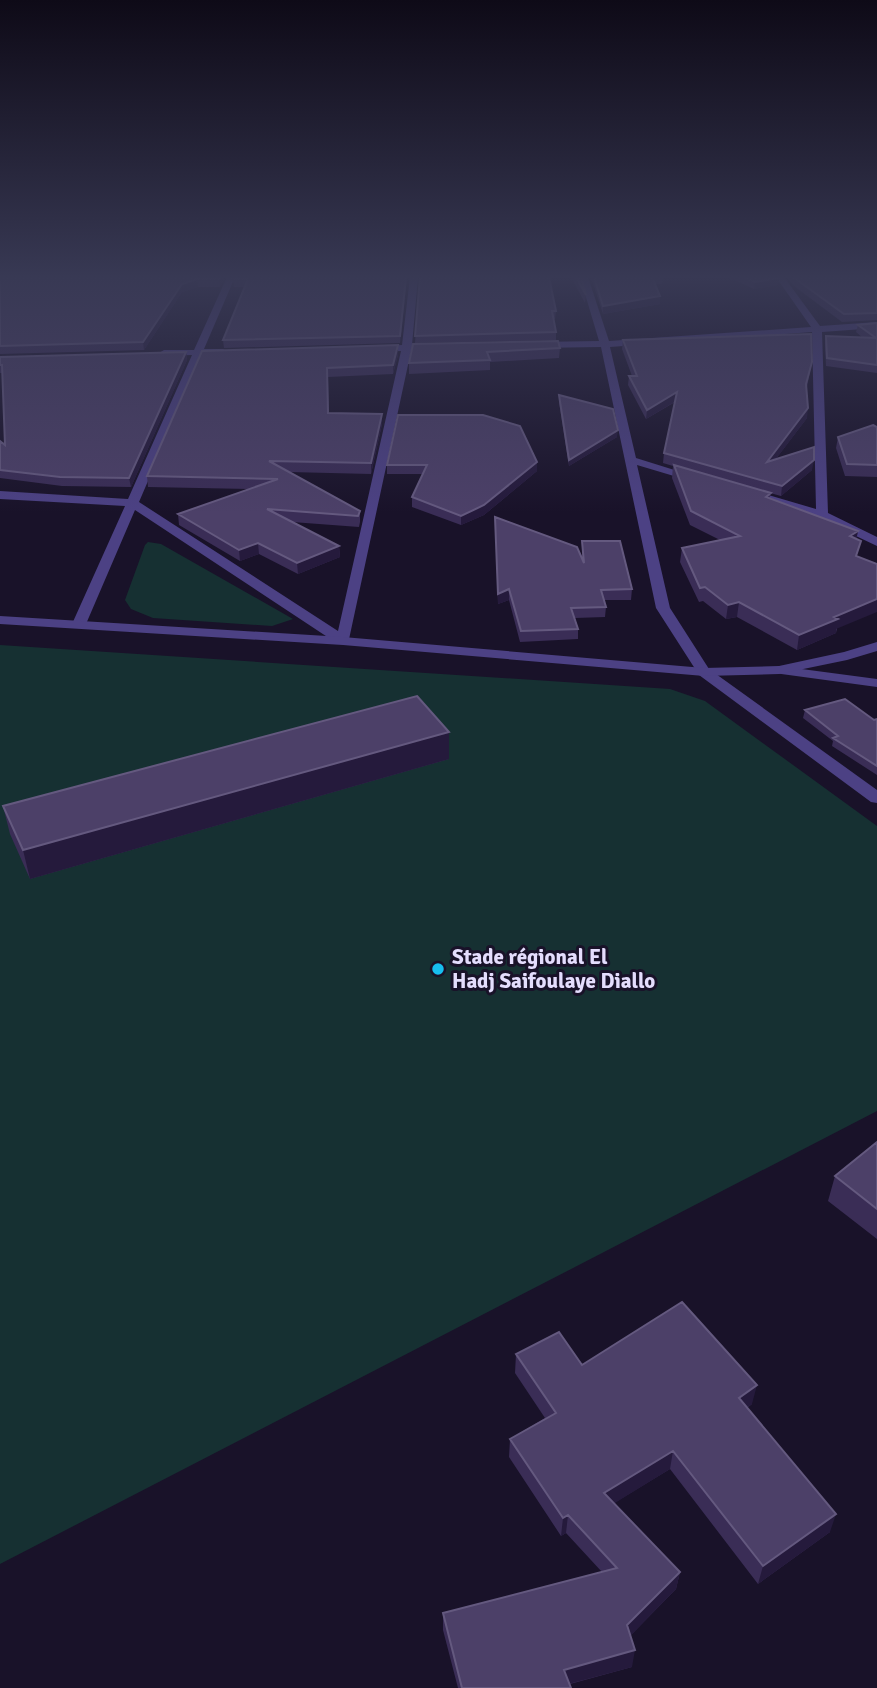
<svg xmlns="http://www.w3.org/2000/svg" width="877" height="1688" viewBox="0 0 877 1688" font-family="Signika,sans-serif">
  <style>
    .green { fill: #163032 }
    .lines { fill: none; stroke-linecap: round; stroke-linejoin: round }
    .minor { fill: #4c4184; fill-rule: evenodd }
    .tertiary { fill: #4c4184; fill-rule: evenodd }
    .wall { fill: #3a2d56 }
    .shaded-wall { fill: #251a3c }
    .building { fill: #4c4068; stroke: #64597f; stroke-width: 2 }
    .poi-dot { fill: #17beef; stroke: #191229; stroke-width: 2.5 }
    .labels { text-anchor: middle; stroke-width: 6; stroke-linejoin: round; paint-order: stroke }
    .poi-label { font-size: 21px; font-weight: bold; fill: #e4ddfd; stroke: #191229; text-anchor: start }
  </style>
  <rect width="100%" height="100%" fill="#191229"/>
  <path class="green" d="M148,542L161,544L293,619L272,626L153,618L131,609L125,600L145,545Z
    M0,645L670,689L705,701L877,826V1111L0,1564Z"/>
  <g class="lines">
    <path class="minor" d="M227,277H235L204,349H223L228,352L223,355H202L139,502L338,631L401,351L374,352L369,349L374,346L402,345L410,277H418L412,345L437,344L442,347L437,350L411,351L348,644H338L135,510L86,624L79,628L74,627L72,624L125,506L0,499V491L128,499L192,355L164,356L159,353L164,350H194Z
      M580,277H588L609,341L811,327L776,277H784L820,326L877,322V328L822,332L828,513L877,537V546L818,518L759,498L765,494L816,509L812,332L610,347L636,458L700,478L694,482L637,465L670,608L709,669L877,790V803L871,802L699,675L656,608L601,347L535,348L530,345L535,342L599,341Z
      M779,666L877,679V687L774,673L772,670Z"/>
    <path class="tertiary" d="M0,616L343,637L704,668L779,666L844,652L877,642V651L847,660L779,674L704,676L343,645L0,624Z"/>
  </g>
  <path class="wall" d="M0,277H226L220,287H198L182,292L144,350L0,354Z
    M407,277L400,343L224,348L223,340L245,287H234L233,279Z
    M419,277H549L556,311L555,319H554L556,332V340L415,343Z
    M571,277H581L586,295L585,303Z
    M591,277H663L662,284H655L660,296V304L603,314Z
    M728,277H779L778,285L754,289Z
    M786,277H877V320L842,322L794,286Z
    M877,323V373L826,366L825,344L826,336L863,338L856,332L858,325Z
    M623,340L812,362L807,387V418L775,460L812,470L781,496L770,493V498L858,531L836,633L797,650L737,617L726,619L703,601L699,602L680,562L682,548L720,540L690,525L672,478L673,466L663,463L664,453L675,402L646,419L628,385L629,376H632L622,349Z
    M413,344L560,348L559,358L490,362V370L409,374V363Z
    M202,351L398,355L393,374L328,377L329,413L382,414V424L371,474L289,472L360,511V522L359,527L292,522L339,546L340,557L298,574L259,554L240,561L179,525L178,514L249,489L148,487L147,476Z
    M186,352L187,360L131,487L62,486L0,478V441L5,445L2,373H0V357Z
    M559,395L617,437L569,466L559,402Z
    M877,427V477L845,476L836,448L838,437Z
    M537,462V471L484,515L461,525L412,507V497L423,474H387V465Z
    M495,517L582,559V541L632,589L631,600H604L606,607L605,617L575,618L578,629V639L520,642L509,600L498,604Z
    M805,710L874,720L877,719V775L832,746L833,741L803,718Z
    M449,732V759L30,879L10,834L3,806Z
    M877,1142V1239L828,1201L835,1176Z
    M516,1354L582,1365L752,1404L747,1408L830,1532L758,1584L670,1469L614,1503L680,1572L676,1589L630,1636L632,1667L570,1684L571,1688H458L443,1630V1613L602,1572L566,1533L561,1536L509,1457L510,1439L545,1418L515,1373Z"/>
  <path class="shaded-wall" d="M221,277H226L220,287L219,279Z
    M406,277H407L400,343V336Z
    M779,278L778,285L754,289L755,282Z
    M197,279L198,287L182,292L144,350L143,342L182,284Z
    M660,296V304L603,314V306Z
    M398,345V355L393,374V365Z
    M186,352L187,360L131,487L129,478Z
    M677,392L676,401L646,419L647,410Z
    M808,408L807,418L766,472L767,462Z
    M382,414V424L371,474V463Z
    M618,430L617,437L569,466V460Z
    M814,460L812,470L781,496L782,486Z
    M537,462V471L484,515L461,525V516Z
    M858,531L855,545L850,536Z
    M258,543L259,554L240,561L239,550Z
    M339,546L340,557L298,574L297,563Z
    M509,589V600L498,604V594Z
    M877,599V612L836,629V633L797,650L799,635L834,617Z
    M739,602L737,617L726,619L728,605Z
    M449,732V759L30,879L23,850Z
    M757,1385L752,1404L734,1417L739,1398Z
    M673,1451L670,1469L602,1511L604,1493Z
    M836,1514L830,1532L758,1584L763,1566Z
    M568,1515L566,1533L561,1536L563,1518Z
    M680,1572L676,1589L624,1642L627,1625Z
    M635,1650L632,1667L561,1686L564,1670Z"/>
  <path class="building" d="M0,277H221L219,279H197L182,284L143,342L0,346Z
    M234,277H406L400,336L223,340L248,279H233Z
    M420,277H549L556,311H552L556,332L415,336Z
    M576,277H581L586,295Z
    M594,277H652L660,296L603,306Z
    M744,277H779V278L755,282Z
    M793,277H877V313L844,314Z
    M877,323V365L827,358L826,336L876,338L858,325Z
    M811,334L812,362L806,384L808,408L767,462L814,447V460L782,486L664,453L677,392L647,410L629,376H637L623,340Z
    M558,341L560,348L487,352L490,360L409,363L413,344Z
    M398,345L393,365L327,368L328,413L382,414L371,463L269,461L360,511L358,516L267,509L339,546L297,563L258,543L239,550L178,514L278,479L147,476L202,351Z
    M186,352L129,478L60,477L0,470V441L5,445L2,365H0V357Z
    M559,395L613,409L618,430L569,460Z
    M398,415H483L520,426L537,462L484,505L461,516L412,497L427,465H387Z
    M873,425L877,427V465L847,464L838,437Z
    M674,465L771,493L766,497L858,531L850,536L861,541L856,556L877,564V599L834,617L838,619L799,635L739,602L728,605L705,587L700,588L682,548L740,536L691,511Z
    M495,517L577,547L584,563L582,541H620L632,589L601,590L606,607L571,608L578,629L521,631L509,589L498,594Z
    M417,696L449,732L23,850L3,806Z
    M845,699L874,720L877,719V766L833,738L838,736L805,710Z
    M877,1142V1209L835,1176Z
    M682,1302L757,1385L739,1398L836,1514L763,1566L673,1451L604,1493L680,1572L627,1625L635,1650L564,1670L571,1688H462L443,1613L617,1568L568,1515L563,1518L510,1439L556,1413L516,1354L559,1332L582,1365Z"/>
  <linearGradient id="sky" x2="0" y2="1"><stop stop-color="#0e0a17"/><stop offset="0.54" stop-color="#383954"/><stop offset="1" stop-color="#383954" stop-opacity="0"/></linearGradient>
  <rect width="877" height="513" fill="url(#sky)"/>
  <circle class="poi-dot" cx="438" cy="969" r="7"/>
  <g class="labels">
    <g class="poi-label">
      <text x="452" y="964">Stade régional El<tspan x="452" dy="24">Hadj Saifoulaye Diallo</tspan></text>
    </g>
  </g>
</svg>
